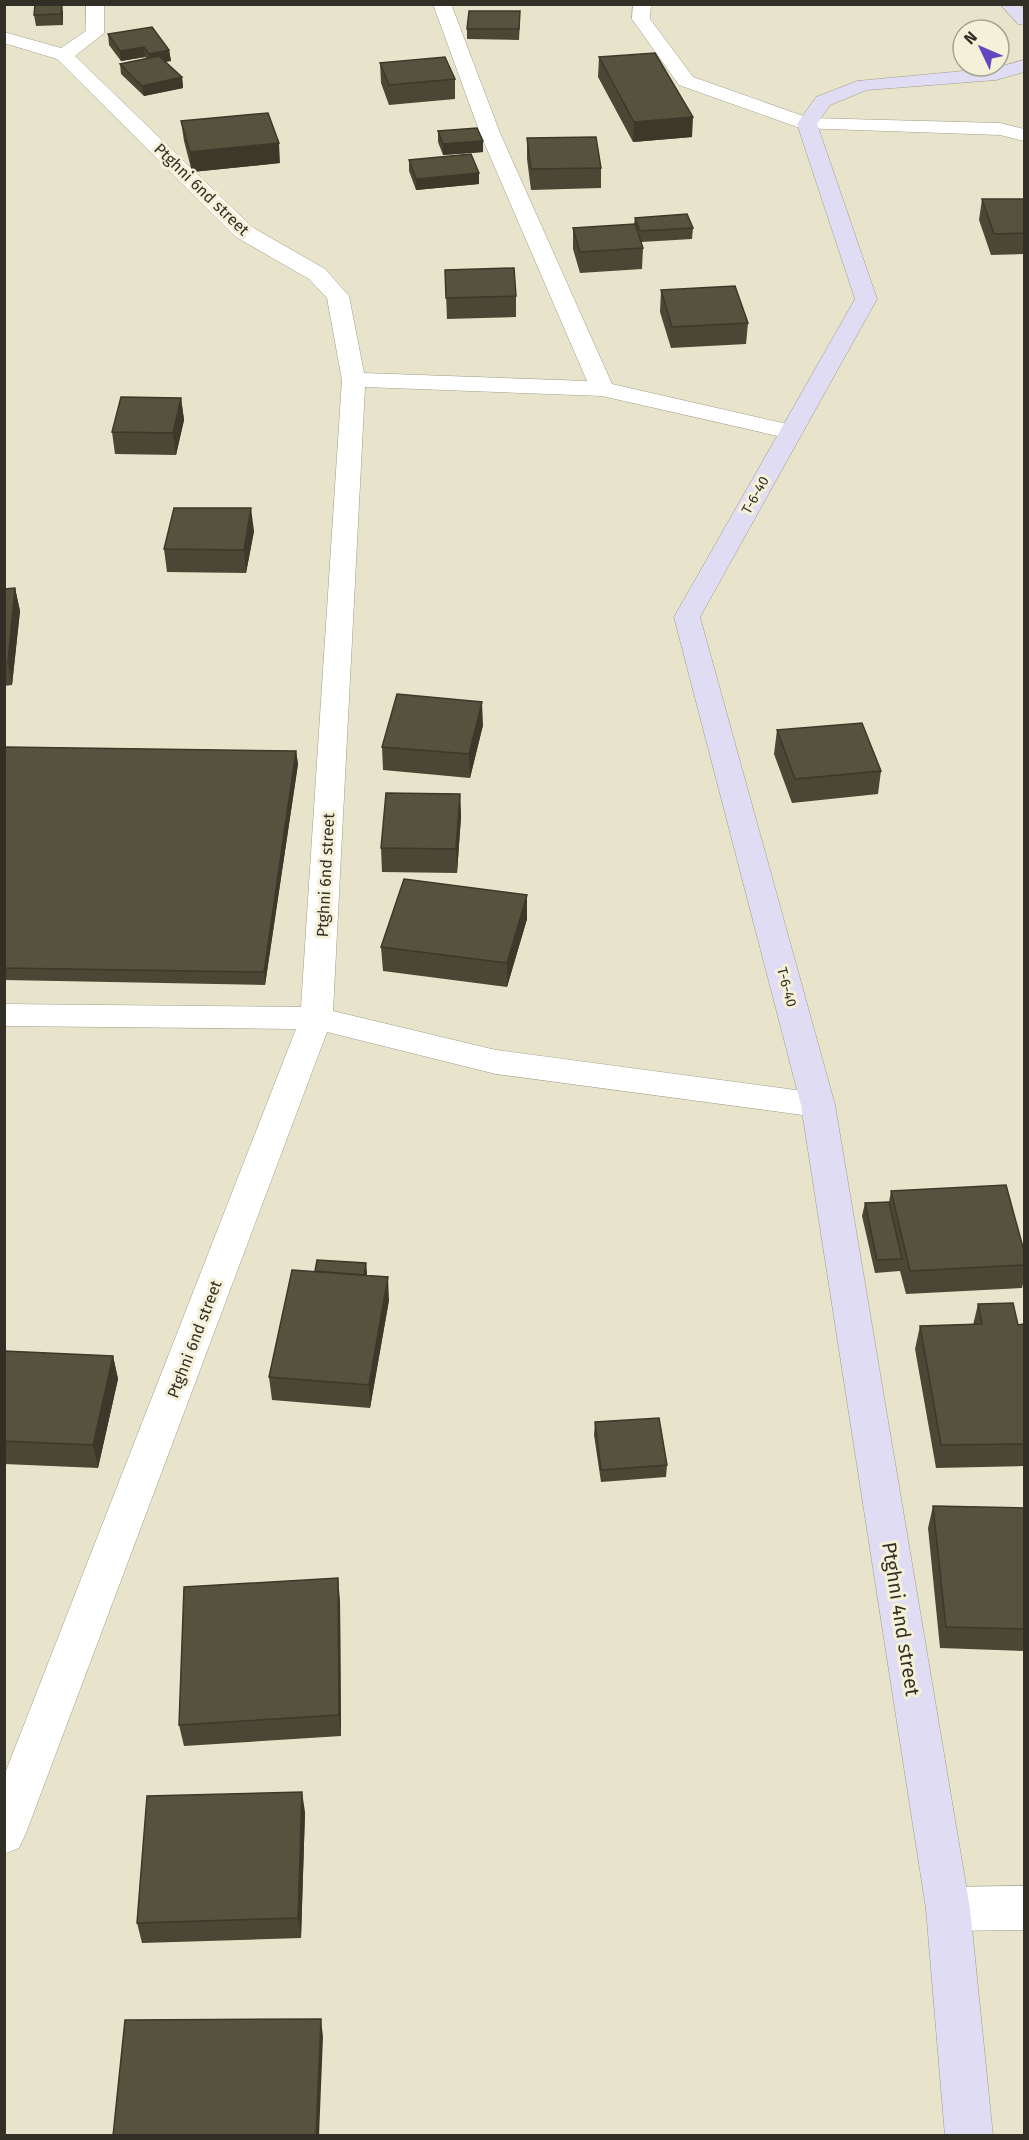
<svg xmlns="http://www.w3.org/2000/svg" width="1029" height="2140" viewBox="0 0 1029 2140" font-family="'Fira Sans',sans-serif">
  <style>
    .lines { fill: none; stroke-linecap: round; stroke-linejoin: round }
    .street-casing { stroke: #a19d87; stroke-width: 1 }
    .secondary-casing { stroke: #a19d87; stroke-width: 1 }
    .street { fill: #fff; fill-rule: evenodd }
    .secondary { fill: #dfdcf3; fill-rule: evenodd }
    .wall { fill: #4a4735 }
    .shaded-wall { fill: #3c392b }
    .building { fill: #56523e; stroke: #3c392b; stroke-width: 1.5 }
    .labels { text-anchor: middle; stroke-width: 6; stroke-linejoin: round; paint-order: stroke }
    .far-street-label { font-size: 14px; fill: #312f26; stroke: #f5f1d9 }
    .street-label { font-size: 16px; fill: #312f26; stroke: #f5f1d9 }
    .near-street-label { font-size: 20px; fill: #312f26; stroke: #f5f1d9 }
  </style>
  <rect width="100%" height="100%" fill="#e8e4cc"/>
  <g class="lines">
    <defs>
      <path id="street" d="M86,4H104V33L75,56L252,227L325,269L349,296L364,373L587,381L480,133L433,4H451L500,133L612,384L800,427L803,432L800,437L791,439L602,396L365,387L333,1011L496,1050L818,1093L830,1096L835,1105L830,1114L818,1117L496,1074L327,1032L26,1833L19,1848L4,1854V1776L296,1029L4,1026V1004L301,1007L342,380L327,298L309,279L236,237L57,59L4,43V32L61,48L86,31Z
        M633,4H651L650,19L693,77L809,118L1000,123L1024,129V141L1000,135L800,128L679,85L632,19Z
        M1024,1886V1930L948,1931L932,1924L926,1909L932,1894L948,1887Z"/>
      <path id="secondary" d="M1000,4H1019L1024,10V25L1018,24Z
        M1024,60V72L996,80L867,90L830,105L817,124L877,299L700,617L835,1105L970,1909L993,2136H945L926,1909L801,1105L674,617L855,299L797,124L816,97L857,81L995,68Z"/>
    </defs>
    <use href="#street" class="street-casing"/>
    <use href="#secondary" class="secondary-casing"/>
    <use href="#street" class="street"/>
    <use href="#secondary" class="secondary"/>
  </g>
  <path class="wall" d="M63,12V25L36,26L34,15Z
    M520,21L519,40L467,39V29Z
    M108,34L169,50L171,61L165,62L182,77L183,88L144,96L121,74L120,64L146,58L145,57L121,61L109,45Z
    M599,57L692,137L633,142L598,77Z
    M380,63L455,79V99L389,105L381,83Z
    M181,121L280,163L192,172L184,141Z
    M438,131L483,141V152L443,155L438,142Z
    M527,138L601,168V188L531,190L527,159Z
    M409,160L479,184L416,190L409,171Z
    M982,199H1024V254L991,255L979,220Z
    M635,218L693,228L692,239L641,242L643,248L642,269L580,273L573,249V228L634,224Z
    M445,270L516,296V317L447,319Z
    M661,290L748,323L746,344L671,348L660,312Z
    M181,398L184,420L176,455L115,454L112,432Z
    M254,531L246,573L167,572L164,549Z
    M15,588L20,611L12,685L4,686V589Z
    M483,725L470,778L383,770L382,747Z
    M777,730L881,771L878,794L792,803L774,754Z
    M4,747L296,751L298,764L265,985L4,980Z
    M460,794L461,817L457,873L382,872L381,848Z
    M527,919L507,987L383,971L381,947Z
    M891,1191L1024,1251V1280L1022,1288L906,1294L900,1271L875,1273L862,1216L865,1203L889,1202Z
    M366,1263L367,1275L389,1300L370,1408L272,1400L269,1377L315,1271Z
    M978,1304L1018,1325L1024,1324V1466L936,1468L915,1349L920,1326L973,1325Z
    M4,1351L113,1356L118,1379L98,1468L4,1464Z
    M595,1422L667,1465L666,1477L601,1482L594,1435Z
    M933,1506L1024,1508V1651L940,1648L928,1528Z
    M340,1600L341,1736L184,1746L179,1725Z
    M305,1812L301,1938L142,1943L137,1923Z"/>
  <path class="shaded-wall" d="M62,4L63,12V25L61,14Z
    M144,47L145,57L121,61L120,51Z
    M169,50L171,61L150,64L149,54Z
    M182,77L183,88L144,96L142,86Z
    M693,117L692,137L633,142L634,122Z
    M483,141V152L443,155V144Z
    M279,143L280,163L192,172L190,152Z
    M479,173V184L416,190V179Z
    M181,398L184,420L176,455L173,433Z
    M251,508L254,531L246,573L244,550Z
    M15,588L20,611L12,685L8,662Z
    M482,702L483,725L470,778L469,754Z
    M296,751L298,764L265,985L264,972Z
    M460,794L461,817L457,873L456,849Z
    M527,895V919L507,987V963Z
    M366,1263L367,1275L362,1285Z
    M388,1277L389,1300L370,1408L369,1385Z
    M113,1356L118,1379L98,1468L93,1445Z
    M338,1578L340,1600L341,1736L339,1715Z
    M302,1792L305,1812L301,1938L298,1918Z
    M321,2019L323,2037L319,2136H316Z"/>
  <path class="building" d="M35,4H62L61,14L34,15Z
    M469,11H520L519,29H467Z
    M152,27L169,50L149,54L144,47L120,51L108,34Z
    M655,53L693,117L634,122L599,57Z
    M159,56L182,77L142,86L120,64Z
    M445,57L455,79L389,85L380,63Z
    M268,113L279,143L190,152L181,121Z
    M477,128L483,141L443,144L438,131Z
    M596,137L601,168L531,169L527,138Z
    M471,154L479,173L416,179L409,160Z
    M982,199H1024V233L994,234Z
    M687,214L693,228L640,231L635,218Z
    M635,224L643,248L580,252L573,228Z
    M514,268L516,296L446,298L445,270Z
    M735,286L748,323L672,327L661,290Z
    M121,397L181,398L173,433L112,432Z
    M174,508H251L244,550L164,549Z
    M15,588L8,662H4V589Z
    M397,694L482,702L469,754L382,747Z
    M862,723L881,771L795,779L777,730Z
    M4,747L296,751L264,972L4,968Z
    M386,793L460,794L456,849L381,848Z
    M404,879L527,895L507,963L381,947Z
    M1006,1185L1024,1251V1265L910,1271L891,1191Z
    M889,1202L902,1259L877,1260L865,1203Z
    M317,1260L366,1263L364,1275L315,1271Z
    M292,1270L388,1277L369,1385L269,1377Z
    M1013,1303L1018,1325L1024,1324V1444L941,1445L920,1326L982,1324L978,1304Z
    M4,1351L113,1356L93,1445L4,1441Z
    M659,1418L667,1465L601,1470L595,1422Z
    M933,1506L1024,1508V1629L946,1627Z
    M338,1578L339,1715L179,1725L184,1587Z
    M302,1792L298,1918L137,1923L147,1796Z
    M321,2019L316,2136H113L125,2020Z"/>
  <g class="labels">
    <g class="far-street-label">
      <text transform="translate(755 495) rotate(-61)" y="5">T-6-40</text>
      <text transform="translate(787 987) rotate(75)" y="5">T-6-40</text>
    </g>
    <g class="street-label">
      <text transform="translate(202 189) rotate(44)" y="6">Ptghni 6nd street</text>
      <text transform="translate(325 875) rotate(-87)" y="6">Ptghni 6nd street</text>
      <text transform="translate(194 1339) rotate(-69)" y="6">Ptghni 6nd street</text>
    </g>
    <g class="near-street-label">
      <text transform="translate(901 1619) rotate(81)" y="7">Ptghni 4nd street</text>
    </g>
  </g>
  <rect width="1029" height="2140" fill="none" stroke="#312f26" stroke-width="12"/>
  <g transform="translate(981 48) rotate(314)"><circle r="28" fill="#f5f1d9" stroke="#a7a391" stroke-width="1.5"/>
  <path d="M0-4.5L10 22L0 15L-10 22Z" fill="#6246bf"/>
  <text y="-9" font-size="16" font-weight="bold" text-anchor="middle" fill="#312f26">N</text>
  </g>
</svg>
